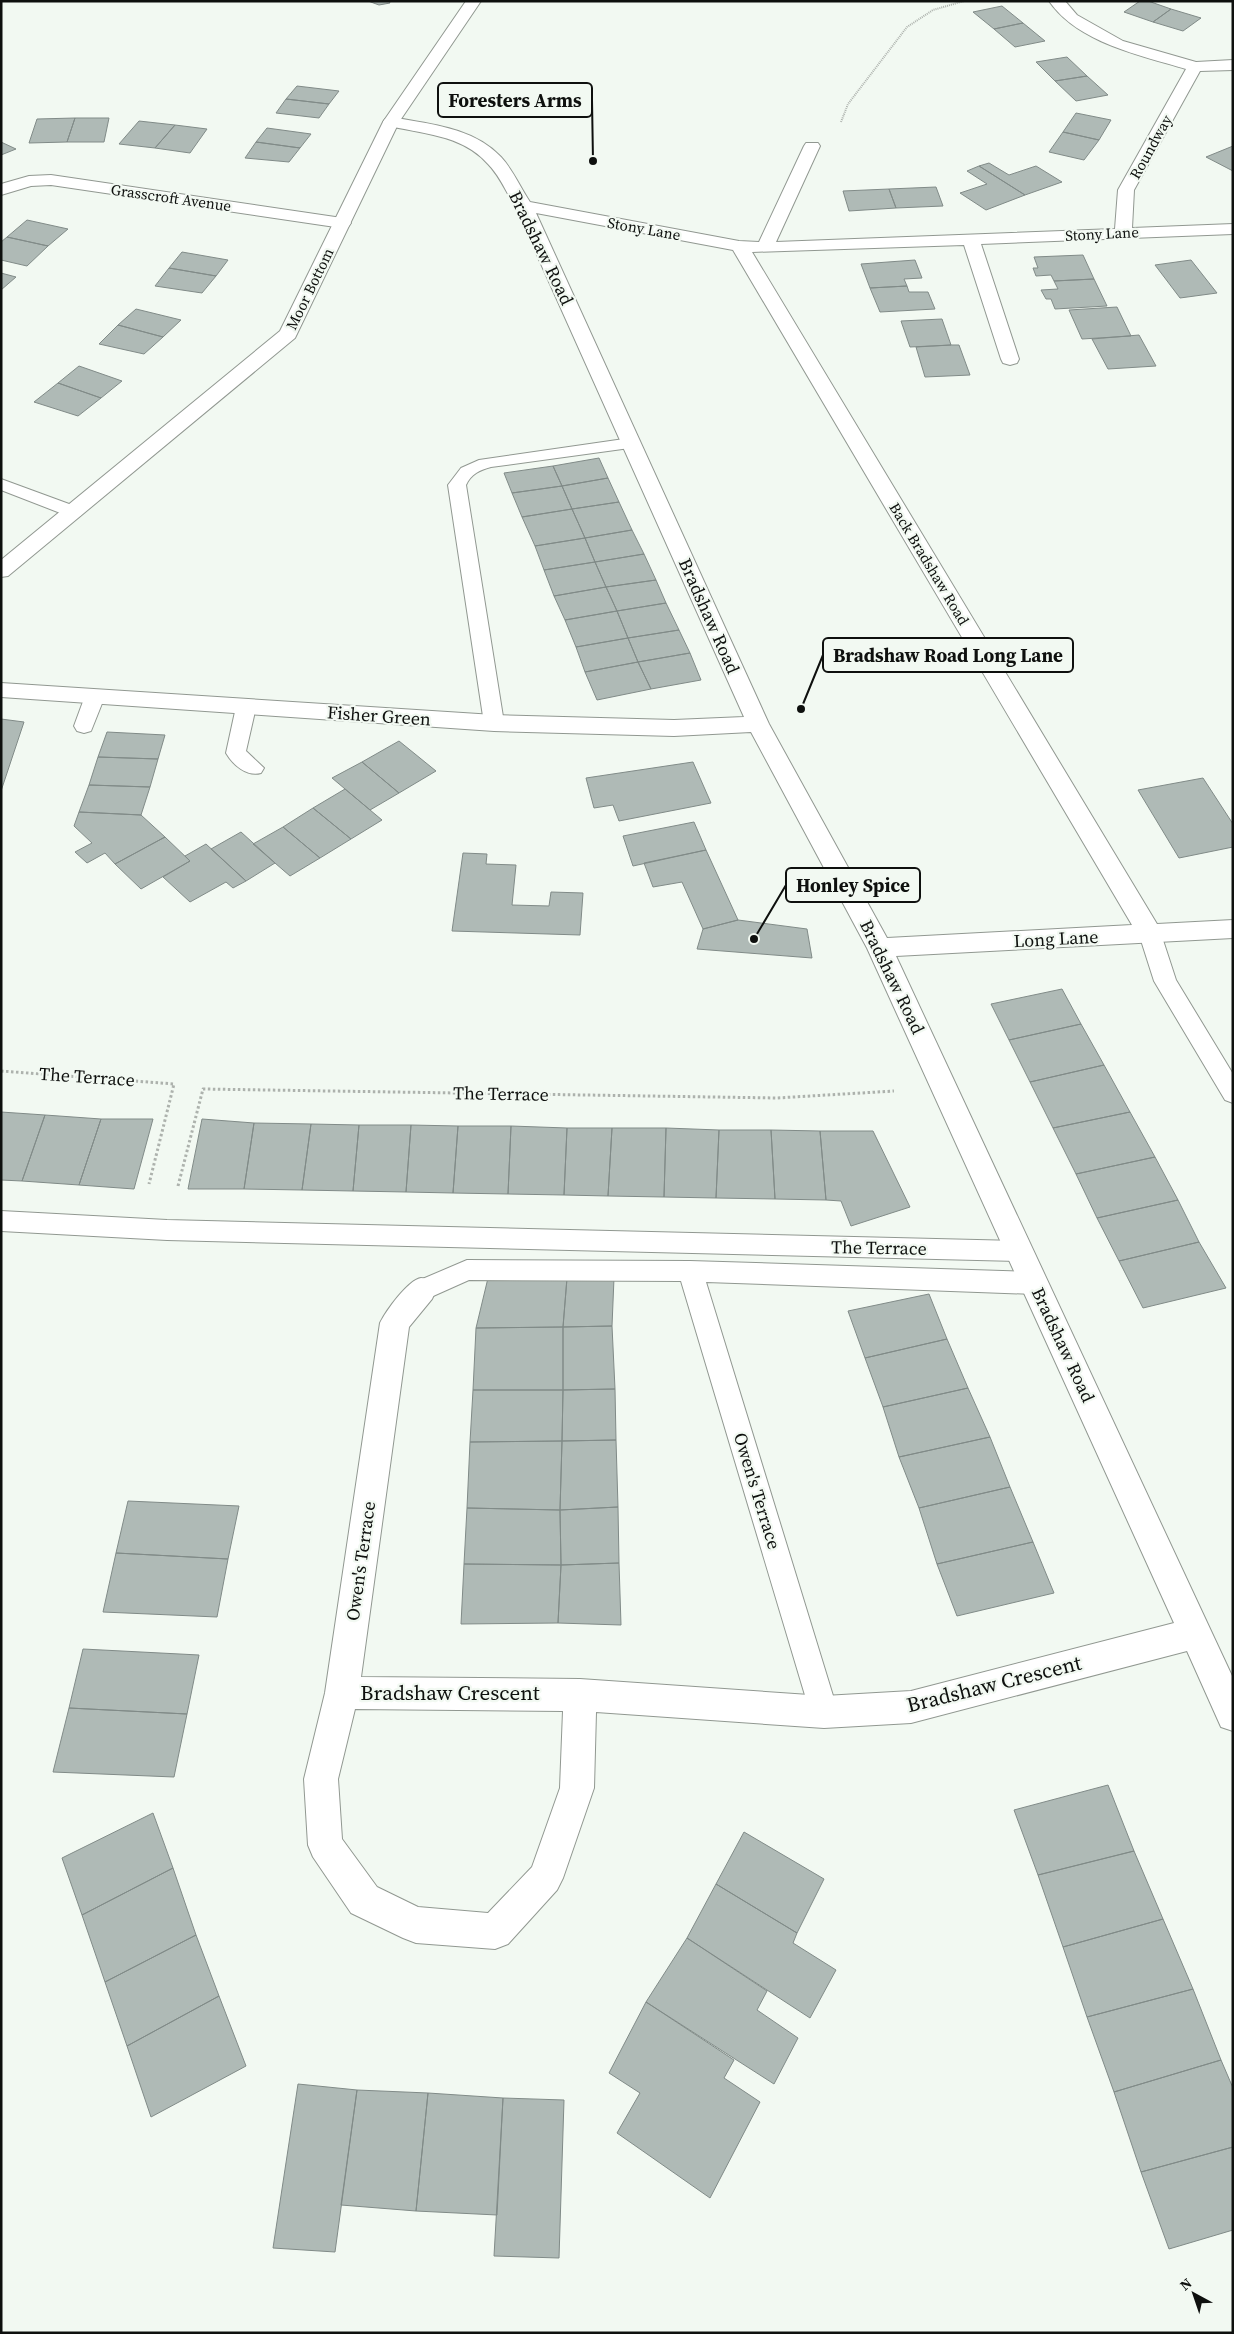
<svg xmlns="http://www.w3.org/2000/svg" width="1234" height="2334" viewBox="0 0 1234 2334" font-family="'Source Serif 4',serif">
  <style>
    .building { fill: #afbab6; stroke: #818b88 }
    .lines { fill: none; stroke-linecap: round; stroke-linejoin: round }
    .lane-casing { stroke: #919891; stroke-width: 2 }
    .street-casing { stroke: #919891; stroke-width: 2 }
    .secondary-casing { stroke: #919891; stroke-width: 2 }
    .path-far1 { stroke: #adb2ad; stroke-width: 2; stroke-dasharray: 1 1; stroke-linecap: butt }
    .path { stroke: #adb2ad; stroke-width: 3; stroke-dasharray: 2.5 2.5; stroke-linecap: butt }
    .lane { fill: #fff; fill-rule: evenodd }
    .street { fill: #fff; fill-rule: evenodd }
    .secondary { fill: #fff; fill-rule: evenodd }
    .labels { text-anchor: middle; stroke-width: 4.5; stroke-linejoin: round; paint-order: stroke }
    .far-street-label { font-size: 15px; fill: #0e100e; stroke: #f2f9f2 }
    .street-label { font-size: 18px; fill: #0e100e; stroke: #f2f9f2 }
    .near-street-label { font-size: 21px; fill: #0e100e; stroke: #f2f9f2 }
    .leader { fill: none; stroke: #0e100e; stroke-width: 2 }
    .callout-dot { fill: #0e100e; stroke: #f2f9f2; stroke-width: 2 }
    .callout { fill: #f2f9f2; stroke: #0e100e; stroke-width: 2 }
    .callout-label { font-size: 19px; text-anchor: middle; font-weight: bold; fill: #0e100e }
  </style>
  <rect width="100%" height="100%" fill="#f2f9f2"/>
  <path class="building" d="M368,1H389L390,3L379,5Z
    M1140,1H1148L1171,9L1153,22L1124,12Z
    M1002,6L1023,23L994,29L973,12Z
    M1171,9L1201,18L1183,31L1153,22Z
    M1023,23L1045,41L1015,47L994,29Z
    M1067,57L1087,76L1055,81L1036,62Z
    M1087,76L1108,95L1076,101L1055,81Z
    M297,86L339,91L329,104L286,99Z
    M286,99L329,104L319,118L276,113Z
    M1076,113L1111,120L1099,140L1063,132Z
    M75,118L67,142L29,143L37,119Z
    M75,118H109L104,142H67Z
    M139,121L175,125L155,148L119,144Z
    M175,125L207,129L190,153L155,148Z
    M267,128L311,134L300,148L256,142Z
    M1063,132L1099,140L1084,160L1049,152Z
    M1,142L16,149L1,155Z
    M256,142L300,148L289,162L245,158Z
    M1233,146V171L1206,157Z
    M989,163L1009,175L1036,166L1062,182L1025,195L979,166Z
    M979,166L1025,195L986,210L960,193L987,184L967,171Z
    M936,187L943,206L896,208L889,189Z
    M889,189L896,208L849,211L843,191Z
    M27,220L68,229L48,246L7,237Z
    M7,237L48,246L27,266L1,260V242Z
    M182,252L228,260L216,276L169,268Z
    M1083,255L1094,279L1054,281L1051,275L1036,276L1033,268H1038L1034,257Z
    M915,260L922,278L904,279L907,286L870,288L861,264Z
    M1191,260L1217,293L1180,298L1155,265Z
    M169,268L216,276L202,293L155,286Z
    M1,273L16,277L1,290Z
    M1094,279L1107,306L1055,309L1051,299H1046L1041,290L1058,289L1054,281Z
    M907,286L909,292H928L935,309L880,312L870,288Z
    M1117,307L1131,336L1082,339L1069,310Z
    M136,309L181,320L163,337L118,325Z
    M942,319L951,345L910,347L901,321Z
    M118,325L163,337L144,354L99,344Z
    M1139,335L1156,366L1108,369L1092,339Z
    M951,345H959L970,375L925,377L916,347Z
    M79,366L122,381L101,398L58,383Z
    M58,383L101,398L78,416L34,402Z
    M599,458L608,478L562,486L553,466Z
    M553,466L562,486L512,493L504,473Z
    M608,478L619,502L572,509L562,486Z
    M562,486L572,509L522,517L512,493Z
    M619,502L632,530L585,538L572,509Z
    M572,509L585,538L535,546L522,517Z
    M632,530L644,554L595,562L585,538Z
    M585,538L595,562L544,570L535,546Z
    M644,554L656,580L606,587L595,562Z
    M595,562L606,587L554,596L544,570Z
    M656,580L666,603L617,611L606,587Z
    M606,587L617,611L565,620L554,596Z
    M666,603L679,630L628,638L617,611Z
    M617,611L628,638L576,647L565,620Z
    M679,630L690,653L638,662L628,638Z
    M628,638L638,662L585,672L576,647Z
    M690,653L701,680L651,689L638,662Z
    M638,662L651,689L597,700L585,672Z
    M1,719L24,722L1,791Z
    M107,732L165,735L158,759L98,757Z
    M399,741L436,771L399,793L362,762Z
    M98,757L158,759L150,787L89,785Z
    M362,762L399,793L370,810L332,778Z
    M693,762L711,803L619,821L613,805L594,808L586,778Z
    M1203,778L1233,824V847L1179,858L1138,790Z
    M89,785L150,787L141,815L79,812Z
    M345,789L382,820L351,839L313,808Z
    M313,808L351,839L320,858L283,827Z
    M79,812L141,815L165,837L115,864L105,853L87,863L75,852L92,843L74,826Z
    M694,822L706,850L633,866L623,836Z
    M283,827L320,858L290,876L253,844Z
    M241,832L275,863L246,881L211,849Z
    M165,837L190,861L141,889L115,864Z
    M206,844L246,881L233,888L226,882L190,902L163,877L190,861L185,856Z
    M706,850L738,920L703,929L682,882L653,887L644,863Z
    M463,853L487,854L486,864L516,865L512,905L549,906L551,892L583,893L580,935L452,931Z
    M738,920L807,929L812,958L697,949L703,929Z
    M1062,989L1081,1024L1009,1040L991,1004Z
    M1081,1024L1104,1065L1030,1082L1009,1040Z
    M1104,1065L1130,1112L1053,1128L1030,1082Z
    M1,1112L45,1115L22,1181L1,1180Z
    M1130,1112L1155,1157L1076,1174L1053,1128Z
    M45,1115L101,1119L79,1185L22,1181Z
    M101,1119H153L134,1189L79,1185Z
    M202,1119L254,1123L244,1189H188Z
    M254,1123L311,1124L302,1190L244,1189Z
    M311,1124L359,1125L353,1191L302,1190Z
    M359,1125H411L406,1192L353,1191Z
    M411,1125L458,1126L453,1193L406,1192Z
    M458,1126H511L508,1194L453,1193Z
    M511,1126L567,1128L564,1195L508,1194Z
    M567,1128H612L608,1196L564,1195Z
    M612,1128H666L664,1197L608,1196Z
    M666,1128L719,1130L716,1198L664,1197Z
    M719,1130H771L775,1199L716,1198Z
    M771,1130L820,1131L826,1200L775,1199Z
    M820,1131H873L910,1207L851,1226L841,1201L826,1200Z
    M1155,1157L1178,1200L1097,1218L1076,1174Z
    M1178,1200L1199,1242L1119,1261L1097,1218Z
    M1199,1242L1226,1288L1143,1308L1119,1261Z
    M488,1278H567L563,1327L476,1328Z
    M567,1278H614L612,1326L563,1327Z
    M929,1294L947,1339L865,1358L848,1311Z
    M612,1326L615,1389L563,1390V1327Z
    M563,1327V1390H473L476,1328Z
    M947,1339L968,1388L883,1407L865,1358Z
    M968,1388L990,1437L899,1457L883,1407Z
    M615,1389L616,1440L562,1441L563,1390Z
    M473,1390H563L562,1441L470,1442Z
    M990,1437L1010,1487L919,1508L899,1457Z
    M616,1440L618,1507L560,1510L562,1441Z
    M562,1441L560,1510L467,1508L470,1442Z
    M1010,1487L1033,1542L937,1564L919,1508Z
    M128,1501L239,1506L228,1559L116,1553Z
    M618,1507L619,1563L561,1565L560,1510Z
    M467,1508L560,1510L561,1565L464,1564Z
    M1033,1542L1054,1593L957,1616L937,1564Z
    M116,1553L228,1559L217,1617L103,1612Z
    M619,1563L621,1625L558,1623L561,1565Z
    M464,1564L561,1565L558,1623L461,1624Z
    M83,1649L199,1655L187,1714L69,1708Z
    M69,1708L187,1714L174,1777L53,1772Z
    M1108,1785L1134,1851L1038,1875L1014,1810Z
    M153,1813L173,1868L82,1915L62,1858Z
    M744,1832L824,1879L797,1933L716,1884Z
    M1134,1851L1163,1919L1063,1947L1038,1875Z
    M173,1868L196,1935L105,1982L82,1915Z
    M716,1884L797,1933L793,1943L836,1970L810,2018L687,1938Z
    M1163,1919L1193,1989L1087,2017L1063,1947Z
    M196,1935L219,1996L127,2046L105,1982Z
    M687,1938L767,1991L757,2010L798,2038L774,2084L646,2002Z
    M1193,1989L1221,2060L1114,2092L1087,2017Z
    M219,1996L246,2066L151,2117L127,2046Z
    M646,2002L734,2060L724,2078L760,2102L710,2198L617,2133L640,2093L609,2073Z
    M1221,2060L1233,2088V2147L1141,2172L1114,2092Z
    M298,2084L357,2090L335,2252L273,2248Z
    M357,2090L428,2093L416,2211L341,2205Z
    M428,2093L503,2098L497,2215L416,2211Z
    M503,2098L564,2100L559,2258L494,2256Z
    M1233,2147V2230L1169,2249L1141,2172Z"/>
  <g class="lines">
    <defs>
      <path id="lane" d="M631,438L637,439L640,443L637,447L491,467C480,470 471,474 466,485L504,723L501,728L494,730L487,728L484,723L448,485L461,468L479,460Z
        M1,479L80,508L83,512L80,516H68L1,490Z
        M95,690L102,691L105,696L91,731L84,733L77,731L74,726L85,696L88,691Z
        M246,701L253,702L256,707L246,751L264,768L261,773C247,777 233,765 226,753L236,707L239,702Z
        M1150,926L1158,928L1161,934L1176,980L1233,1074V1103L1225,1100L1154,981L1139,934L1142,928Z
        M1,1211L167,1220L1020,1241L1029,1244L1032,1251L1029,1258L1020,1261L167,1240L1,1231Z
        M467,1260L690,1261L1035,1272L1044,1276L1047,1283L1044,1290L1035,1294L706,1282L838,1712L834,1722L824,1726L814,1722L810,1712L681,1281L469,1280L422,1301L413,1297L410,1290L413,1283Z"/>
      <path id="street" d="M1049,1H1065L1077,15L1123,41L1196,62L1233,60V70L1200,71L1134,190L1132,228L1233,224V234L981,244L1019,359L1017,363L1010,365L1003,363L1001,359L964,245L752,252L1157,924L1233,920V938L896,956L1233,1678V1731L1221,1727L1187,1651L911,1723L824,1728L596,1712L594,1788L563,1878L557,1890L508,1944L495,1949L416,1943L403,1938L351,1913L313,1857L308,1845L304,1779L325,1693L380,1323C386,1311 408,1280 421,1278C424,1278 429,1280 432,1281L436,1290L432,1299L409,1327L361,1677L580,1679L824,1696L911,1691L1174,1623L867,948L751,732L674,736L494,731L1,697V683L494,715L674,720L744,717L515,206C506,192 500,176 488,164C462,134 421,134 385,125L383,122L385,119L391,117C428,124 473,127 501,157C513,170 520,187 530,202L739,241L759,242L804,146L806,143H818L820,146L776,242L1115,229L1118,190L1186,69C1140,55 1078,43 1049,1ZM536,213L733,250L1132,925L887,938L769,724ZM355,1709L563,1711L560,1788L532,1867L488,1913L418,1907L377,1887L342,1839L338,1779Z
        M51,175L342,218L348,219L351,223L348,227L342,228L51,185L31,186L1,195V184L29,176Z"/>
      <path id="secondary" d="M466,1H481L399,122L295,338L8,576L1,577V560L280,331L383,122Z"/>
    </defs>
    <use href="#lane" class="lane-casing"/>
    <use href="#street" class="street-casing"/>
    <use href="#secondary" class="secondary-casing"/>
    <path class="path-far1" d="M841,122L848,104L907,27L933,10L964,1"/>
    <path class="path" d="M1,1071L174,1084L149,1184
      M178,1186L203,1089L777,1098L894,1091"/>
    <use href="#lane" class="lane"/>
    <use href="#street" class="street"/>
    <use href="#secondary" class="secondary"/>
  </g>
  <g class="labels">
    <g class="far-street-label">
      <text transform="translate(1151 147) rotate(-61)" y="5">Roundway</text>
      <text transform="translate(171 198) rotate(8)" y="5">Grasscroft Avenue</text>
      <text transform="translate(644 229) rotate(10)" y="5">Stony Lane</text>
      <text transform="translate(1102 234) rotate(-3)" y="5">Stony Lane</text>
      <text transform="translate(310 289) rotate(-64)" y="5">Moor Bottom</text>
      <text transform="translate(929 564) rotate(59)" y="5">Back Bradshaw Road</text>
    </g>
    <g class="street-label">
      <text transform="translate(541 248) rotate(64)" y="6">Bradshaw Road</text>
      <text transform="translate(709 616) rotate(66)" y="6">Bradshaw Road</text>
      <text transform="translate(379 716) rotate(4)" y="6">Fisher Green</text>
      <text transform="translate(1056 939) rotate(-3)" y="6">Long Lane</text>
      <text transform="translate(892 977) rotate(64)" y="6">Bradshaw Road</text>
      <text transform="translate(87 1077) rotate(4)" y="6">The Terrace</text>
      <text transform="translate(501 1094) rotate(1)" y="6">The Terrace</text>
      <text transform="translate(879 1248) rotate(1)" y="6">The Terrace</text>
      <text transform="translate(1063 1345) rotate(65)" y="6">Bradshaw Road</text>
      <text transform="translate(757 1491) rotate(73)" y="6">Owen's Terrace</text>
      <text transform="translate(361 1561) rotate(-82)" y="6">Owen's Terrace</text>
    </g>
    <g class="near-street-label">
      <text transform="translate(994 1684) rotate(-14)" y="7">Bradshaw Crescent</text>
      <text x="450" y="1700">Bradshaw Crescent</text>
    </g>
  </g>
  <path class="leader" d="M593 161L592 100M801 709L823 655M754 939L786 885"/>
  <g class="callout-dot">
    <circle cx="593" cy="161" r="5"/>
    <circle cx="801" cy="709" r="5"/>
    <circle cx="754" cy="939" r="5"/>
  </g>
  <g class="callout">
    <rect x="438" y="83" width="154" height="34" rx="5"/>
    <rect x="823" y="638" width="250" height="34" rx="5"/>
    <rect x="786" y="868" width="134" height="34" rx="5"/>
  </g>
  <g class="callout-label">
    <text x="515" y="107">Foresters Arms</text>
    <text x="948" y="662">Bradshaw Road Long Lane</text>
    <text x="853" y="892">Honley Spice</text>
  </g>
  <rect width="1234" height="2334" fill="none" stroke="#0e100e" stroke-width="5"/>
  <g transform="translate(1194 2294) rotate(320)" stroke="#f2f9f2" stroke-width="4" paint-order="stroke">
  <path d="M0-4L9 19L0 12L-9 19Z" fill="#0e100e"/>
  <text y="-8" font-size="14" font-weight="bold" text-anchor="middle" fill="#0e100e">N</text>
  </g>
</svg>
